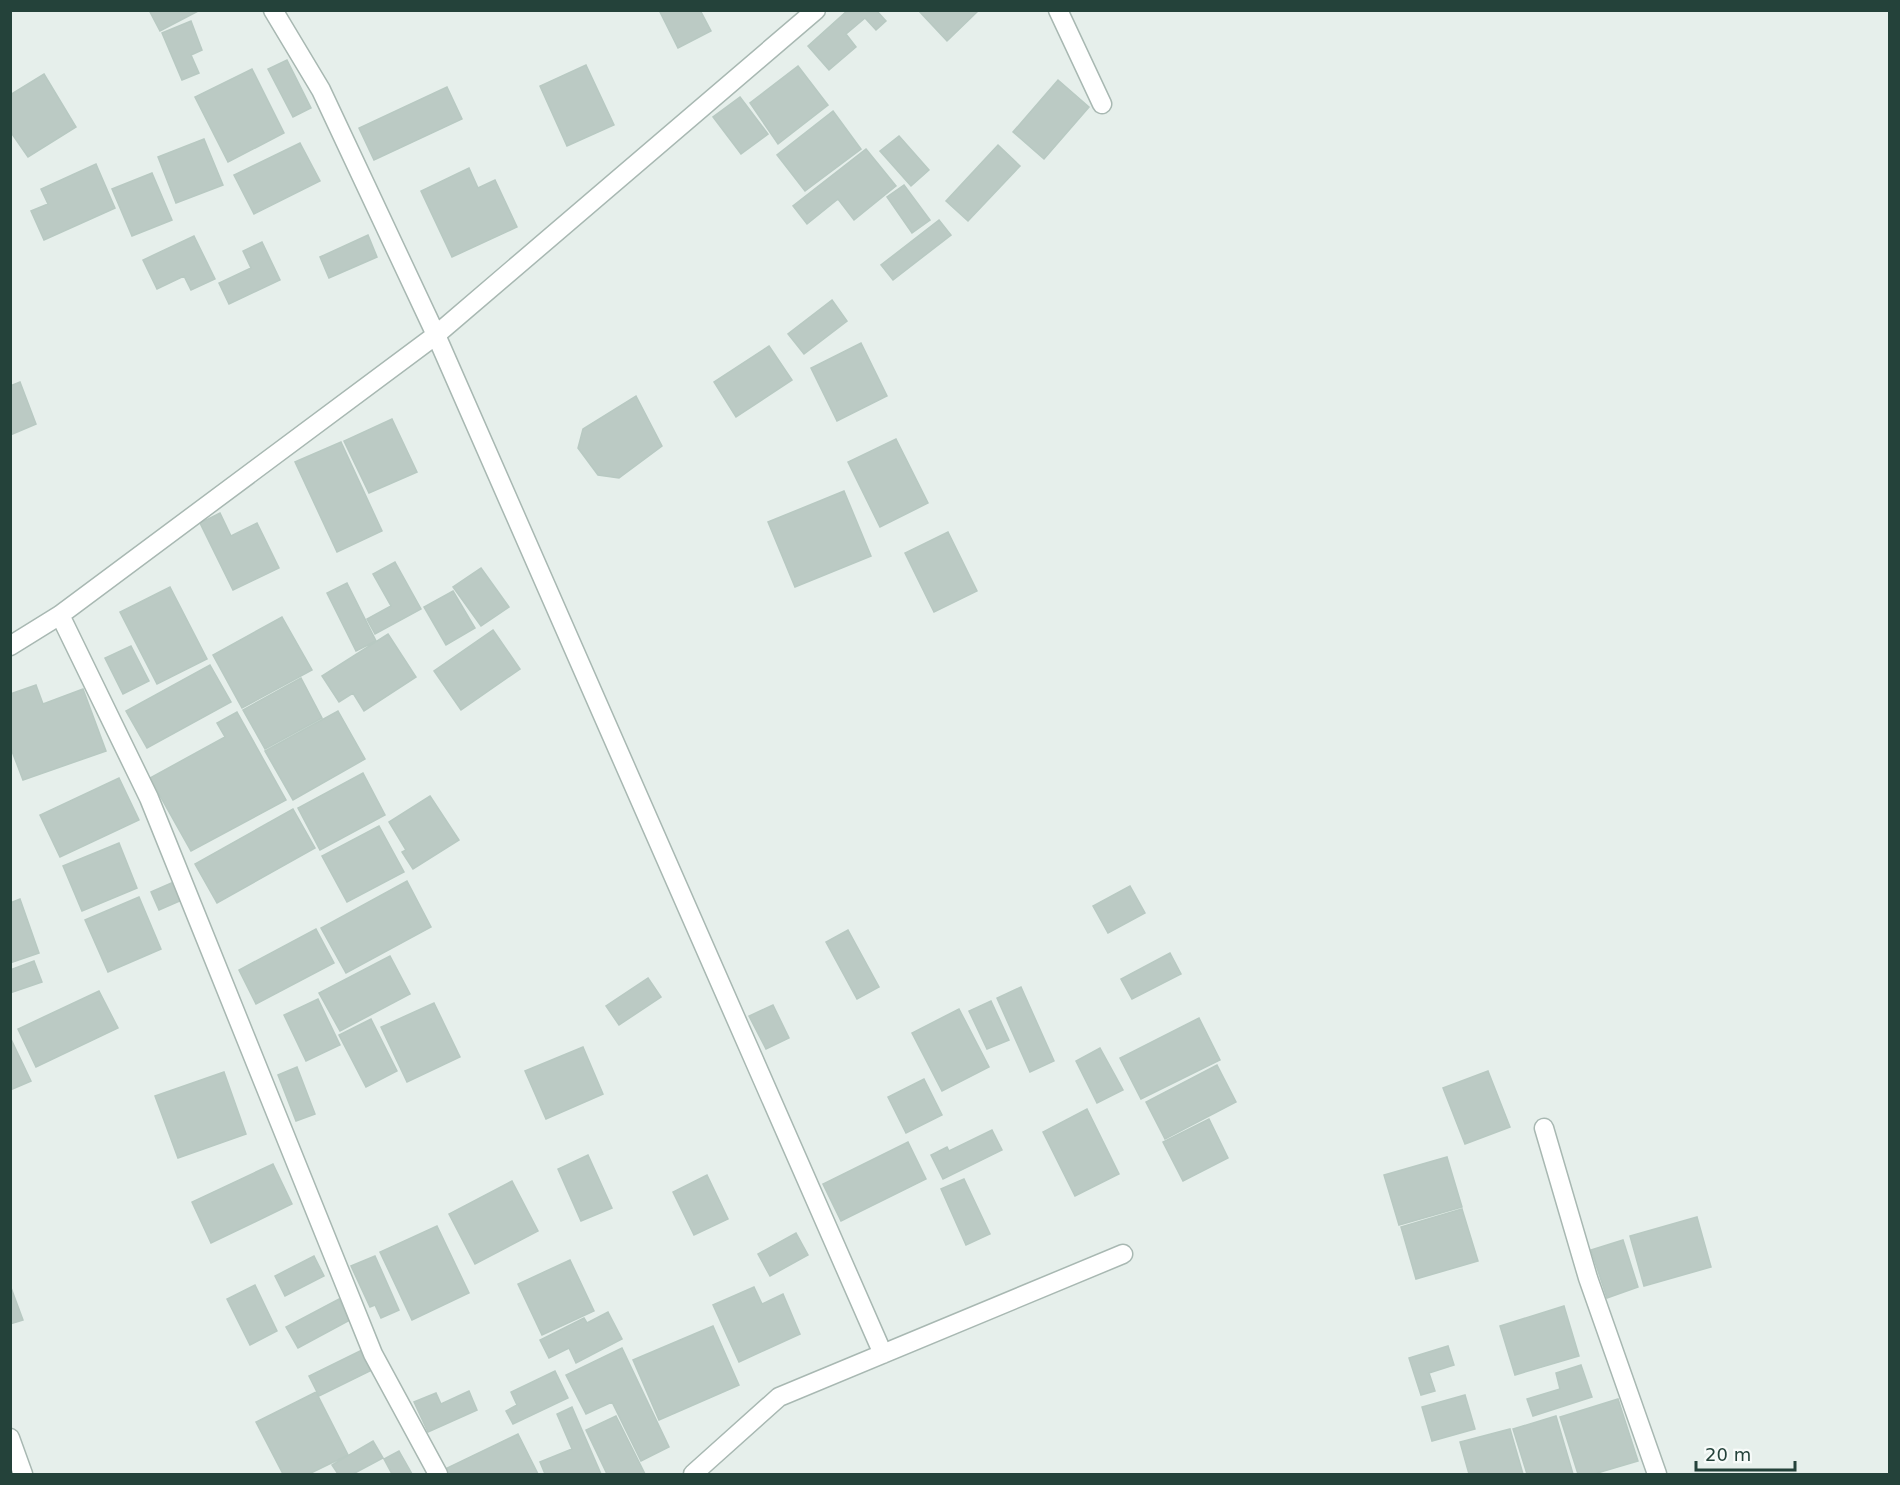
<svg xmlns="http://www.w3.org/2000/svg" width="1900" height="1485" viewBox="0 0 1900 1485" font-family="'DejaVu Sans',sans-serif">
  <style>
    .building { fill: #bbcac4; stroke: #b8c9c2; stroke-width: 1.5 }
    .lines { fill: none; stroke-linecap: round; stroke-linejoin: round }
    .minor-casing { stroke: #a8b8b2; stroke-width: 21 }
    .minor { stroke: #fff; stroke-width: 18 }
  </style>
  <rect width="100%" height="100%" fill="#e6efeb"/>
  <path class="building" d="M149,10H200L160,31Z
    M659,10H700L711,31L678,48Z
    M848,10H876L886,21L876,30L865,18L846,34L856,47L829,70L808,46Z
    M918,10H979L947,41Z
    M191,21L202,50L191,55L199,73L182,80L162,33Z
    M287,60L311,108L293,117L268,69Z
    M586,65L614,125L567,146L540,86Z
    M798,66L828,105L778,144L750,103Z
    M252,69L284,133L228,162L195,97Z
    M44,74L76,127L28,157L10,131V95Z
    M1058,80L1089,107L1044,159L1013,132Z
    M447,87L462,119L374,160L359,128Z
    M740,97L768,134L741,154L713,117Z
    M833,111L861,149L805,191L777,155Z
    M899,136L929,170L911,186L880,151Z
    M204,139L223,185L176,203L158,157Z
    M300,143L320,181L254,214L234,175Z
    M998,145L1020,166L968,221L946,201Z
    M866,149L896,186L854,220L838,199L807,224L793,206Z
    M96,164L115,208L44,240L31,211L48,204L41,189Z
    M469,168L478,188L495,180L517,227L452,257L421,191Z
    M152,173L172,220L132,236L112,189Z
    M904,185L930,220L912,233L887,197Z
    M939,220L951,235L893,280L881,265Z
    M368,235L377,257L329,278L320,257Z
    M194,236L215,279L191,290L184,276L157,289L143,260Z
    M262,242L280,280L229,304L219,283L251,268L243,251Z
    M832,300L847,321L804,354L788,334Z
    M861,343L887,396L837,421L811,368Z
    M769,346L792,380L736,417L714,382Z
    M20,382L36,424L10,435V386Z
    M636,396L662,446L619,478L598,475L578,448L583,429Z
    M392,419L417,472L369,493L344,441Z
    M896,439L928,503L880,527L848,462Z
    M341,442L382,531L337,552L295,462Z
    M844,491L871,556L795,587L768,522Z
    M220,513L231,536L257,523L279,568L233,590L200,523Z
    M948,532L977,591L934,612L905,553Z
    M395,562L421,609L375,634L367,619L391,606L373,574Z
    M481,568L509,607L481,626L453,587Z
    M347,583L376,641L356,651L327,593Z
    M170,587L207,659L157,684L120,612Z
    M453,591L475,628L446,645L424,607Z
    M282,617L312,670L242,708L213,655Z
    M493,630L520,669L461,710L434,671Z
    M388,634L416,677L364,711L353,693L339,702L322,676Z
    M131,646L149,681L123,694L105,658Z
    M210,665L231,702L147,748L126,711Z
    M301,678L322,718L265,749L243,710Z
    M36,685L43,704L83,689L106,751L23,780L10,746V694Z
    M338,711L365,759L293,800L265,751Z
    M237,712L286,800L191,851L150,778L225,737L217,723Z
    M363,773L385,815L320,850L298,808Z
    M119,778L139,820L60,857L40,815Z
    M430,796L459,840L413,869L402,852L406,850L389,822Z
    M293,809L315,848L217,903L195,864Z
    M379,826L404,872L347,902L322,856Z
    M119,843L137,888L82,911L63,866Z
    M176,881L184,899L159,910L151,892Z
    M407,881L431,927L346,973L321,928Z
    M1130,886L1145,913L1108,933L1093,906Z
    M139,897L161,949L108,972L85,920Z
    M20,899L39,953L10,963V903Z
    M316,929L334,963L256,1004L239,970Z
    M848,930L879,987L857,999L826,942Z
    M1170,953L1181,974L1132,999L1121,979Z
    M390,956L410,994L340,1031L319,993Z
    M34,961L42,982L10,993V970Z
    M648,978L661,997L619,1025L606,1006Z
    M1021,987L1054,1061L1030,1072L997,998Z
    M99,991L118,1028L36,1067L18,1029Z
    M318,999L340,1045L306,1061L284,1015Z
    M991,1001L1009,1040L987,1049L969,1011Z
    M434,1003L460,1057L407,1082L381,1027Z
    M773,1005L789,1038L766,1049L749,1016Z
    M959,1009L989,1067L942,1091L912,1033Z
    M1199,1018L1220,1060L1141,1099L1120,1058Z
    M371,1019L397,1071L366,1087L339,1035Z
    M10,1037L31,1081L10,1090Z
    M583,1047L603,1094L546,1119L525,1071Z
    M1100,1048L1123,1090L1097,1103L1076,1061Z
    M1217,1065L1236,1102L1165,1139L1146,1102Z
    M297,1067L315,1114L296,1121L278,1075Z
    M1488,1071L1510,1127L1465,1144L1443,1088Z
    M224,1072L246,1134L178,1158L155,1096Z
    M924,1079L942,1115L906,1133L888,1097Z
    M1087,1109L1119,1174L1075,1196L1043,1132Z
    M1209,1119L1228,1158L1183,1181L1163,1142Z
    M992,1130L1002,1150L943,1179L931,1155L947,1147L949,1151Z
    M908,1142L926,1179L841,1221L823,1184Z
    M588,1155L612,1208L581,1221L558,1169Z
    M1447,1157L1462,1207L1399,1225L1384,1175Z
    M273,1164L292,1204L211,1243L192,1202Z
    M707,1175L728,1219L694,1235L673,1192Z
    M964,1179L990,1234L966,1245L941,1189Z
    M512,1181L538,1231L475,1264L449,1214Z
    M1462,1209L1478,1261L1416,1279L1401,1227Z
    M1697,1217L1711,1267L1644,1286L1630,1236Z
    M437,1226L469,1293L412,1320L380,1252Z
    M796,1233L808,1255L770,1276L758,1254Z
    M1623,1240L1638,1287L1607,1298L1591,1250Z
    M314,1256L324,1276L285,1296L275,1276Z
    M375,1256L399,1310L381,1318L375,1305L370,1307L351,1266Z
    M570,1260L594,1311L542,1335L518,1284Z
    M10,1285L23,1320L10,1324Z
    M255,1285L277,1331L250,1345L227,1299Z
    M754,1287L762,1304L783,1294L800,1334L739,1362L713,1305Z
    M339,1299L350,1320L298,1348L286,1327Z
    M1564,1306L1579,1356L1515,1375L1500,1326Z
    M608,1312L622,1339L576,1363L569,1348L549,1358L540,1340L584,1318L587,1323Z
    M713,1326L739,1385L659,1420L633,1360Z
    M1448,1346L1454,1365L1429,1373L1435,1391L1421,1395L1409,1358Z
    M622,1348L669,1447L641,1461L612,1402L586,1414L566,1375Z
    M362,1350L372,1370L319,1396L309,1376Z
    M1581,1365L1592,1397L1533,1416L1527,1399L1560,1389L1556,1373Z
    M555,1371L568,1398L513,1424L506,1411L517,1405L511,1392Z
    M469,1391L477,1410L428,1432L414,1402L436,1393L441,1404Z
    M316,1392L348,1455L309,1474H283L256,1422Z
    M1465,1395L1475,1429L1432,1441L1422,1407Z
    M1618,1399L1638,1461L1594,1474H1578L1560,1417Z
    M572,1407L601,1474H545L540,1462L572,1449L557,1414Z
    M616,1416L645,1474H607L586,1430Z
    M1556,1416L1573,1474H1527L1513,1429Z
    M1510,1429L1523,1474H1469L1460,1442Z
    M518,1434L538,1474H445L443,1470Z
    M373,1441L383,1458L353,1474H338L332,1465Z
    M399,1451L412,1474H392L384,1459Z"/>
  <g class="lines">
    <defs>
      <path id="minor" d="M273,10L321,90L436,335L883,1354
        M1058,10L1102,104
        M60,615L149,798L373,1354L438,1474
        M10,646L60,615L436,335L816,10
        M1544,1128L1588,1278L1657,1474
        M10,1438L23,1474
        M693,1474L779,1397L1123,1254"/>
    </defs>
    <use href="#minor" class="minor-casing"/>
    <use href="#minor" class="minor"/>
  </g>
  <rect width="1900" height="1485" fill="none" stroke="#24423a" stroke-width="24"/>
  <path d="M1696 1461v9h99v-9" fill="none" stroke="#24423a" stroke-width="3"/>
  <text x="1705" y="1461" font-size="18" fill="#24423a" stroke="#f7fbf9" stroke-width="4.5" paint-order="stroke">20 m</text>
</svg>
